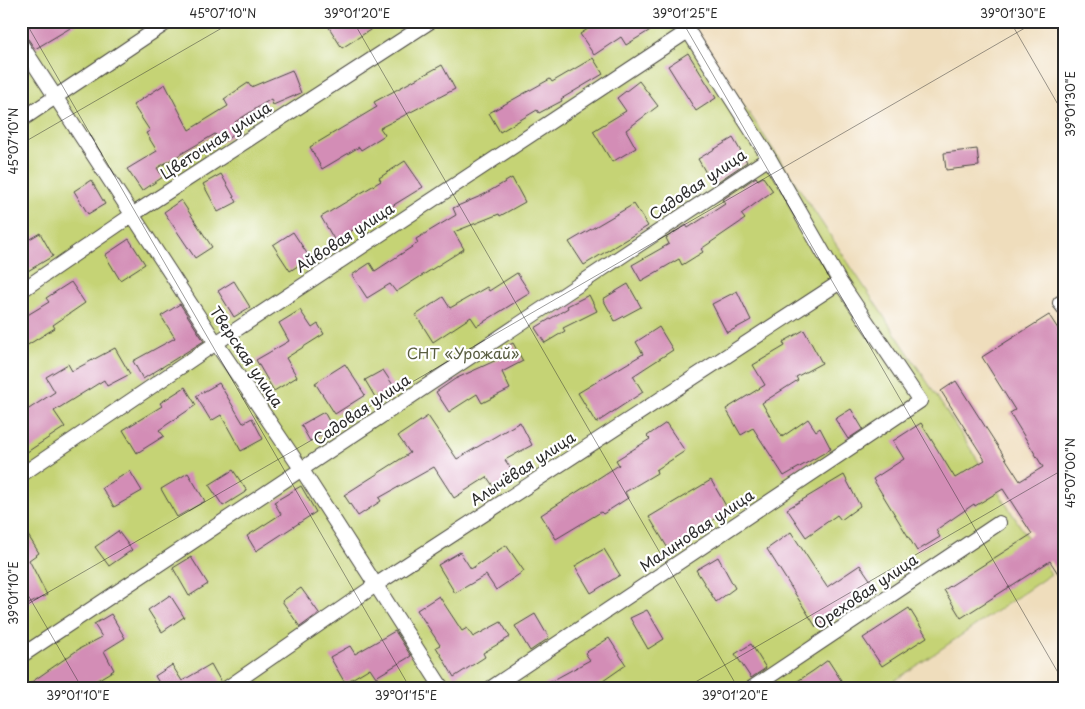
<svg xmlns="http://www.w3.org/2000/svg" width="1085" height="709" viewBox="0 0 1085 709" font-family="'Playpen Sans',sans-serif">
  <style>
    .green { fill: #c5d375; stroke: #787f50 }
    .building { fill: #d38db6 }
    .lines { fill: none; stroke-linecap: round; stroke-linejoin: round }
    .minor-casing { stroke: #484641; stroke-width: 16 }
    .minor { stroke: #fff; stroke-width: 14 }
    .ticks { fill: none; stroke: #2b2b2b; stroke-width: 1; stroke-opacity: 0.45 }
    .labels { text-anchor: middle; stroke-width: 4.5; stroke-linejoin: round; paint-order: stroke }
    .street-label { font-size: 15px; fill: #2b2b2b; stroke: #fff }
    .park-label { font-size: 15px; fill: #595d41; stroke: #fff }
    .neatline { fill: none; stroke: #2b2b2b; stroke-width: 2 }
    .ticks-label { font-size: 12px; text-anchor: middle; fill: #2b2b2b }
  </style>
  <rect width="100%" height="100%" fill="#fff"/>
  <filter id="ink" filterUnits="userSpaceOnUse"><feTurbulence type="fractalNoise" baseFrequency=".02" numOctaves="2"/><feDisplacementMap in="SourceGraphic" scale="10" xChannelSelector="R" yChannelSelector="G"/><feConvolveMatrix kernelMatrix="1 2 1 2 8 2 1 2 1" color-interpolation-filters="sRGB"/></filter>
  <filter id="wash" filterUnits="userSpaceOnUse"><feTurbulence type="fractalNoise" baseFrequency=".0096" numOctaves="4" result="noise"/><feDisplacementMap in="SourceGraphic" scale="20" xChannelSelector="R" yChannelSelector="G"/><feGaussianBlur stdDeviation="1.12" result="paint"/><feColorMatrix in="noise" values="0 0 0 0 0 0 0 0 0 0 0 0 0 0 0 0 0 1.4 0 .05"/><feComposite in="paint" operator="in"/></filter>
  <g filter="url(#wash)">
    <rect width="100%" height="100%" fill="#efddbc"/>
    <path class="green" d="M21,21H688L930,386L1051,574L884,688H21Z"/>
    <g id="blocks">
      <path class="building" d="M32,21H82L35,49L28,39L21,35V27Z
        M325,21H384L342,48Z
        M600,21H665L626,45L621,37L594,55L580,34Z
        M688,53L716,98L696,111L668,66Z
        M593,58L603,74L561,99L562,101L539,113L537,110L500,132L489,113L550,79L552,82Z
        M442,65L455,89L380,128L385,135L361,150L359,147L322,169L310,147L377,107L374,102Z
        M292,70L301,93L273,105L271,99L235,122L240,131L220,143L215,134L157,168L163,177L142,191L127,169L157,151L146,133L150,131L133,105L165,84L189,130L228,106L224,99L248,83L251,87Z
        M639,81L658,106L626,130L636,148L612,162L593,131L626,111L617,98Z
        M733,138L747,162L713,185L698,159Z
        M977,149L979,166L946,170L944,153Z
        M405,161L423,187L335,241L321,217L381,181L379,178Z
        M221,174L237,202L218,212L203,184Z
        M756,177L758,180L763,177L773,191L741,214L745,219L701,249L703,252L682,265L679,259L641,281L632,265L669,244L666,238L686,225L688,228L725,204L722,200Z
        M512,178L525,202L500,216L499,214L454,232L464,249L396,292L390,284L367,298L352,275L370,263L375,271L418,243L416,239L456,215L453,208L483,195Z
        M91,180L105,204L88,214L74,191Z
        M181,200L212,247L195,258L164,212Z
        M634,204L648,226L584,265L569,242Z
        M293,232L310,258L290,271L273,245Z
        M40,233L53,256L21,275V244Z
        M129,239L145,264L120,280L105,255Z
        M517,273L530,293L477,326L471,317L433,342L416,315L443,297L450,308L487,287L489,291Z
        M234,281L250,307L234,317L218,291Z
        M71,282L85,303L53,325L55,328L26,346L21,339V319L49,302L46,298Z
        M628,284L641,307L615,321L603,299Z
        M737,291L751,320L727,333L712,304Z
        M589,295L597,311L563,328L565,331L545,343L535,328L568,308L567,306Z
        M180,304L204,341L143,379L133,361L175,338L161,316Z
        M300,310L312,328L318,324L324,334L286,358L297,377L274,391L256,360L289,341L279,323Z
        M1049,315L1064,338V583L1050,561L961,618L944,590L1032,534L1003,489L975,506L974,504L936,530L940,537L917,551L873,479L904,459L893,441L921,423L955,478L985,460L941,391L956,381L1020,481L1043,467L1010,413L1015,410L982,357Z
        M659,327L673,350L633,376L643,392L596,423L578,393L643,354L636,342Z
        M804,330L822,363L796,377L798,380L762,403L782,437L808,419L816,431L820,428L831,449L784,476L753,428L741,435L726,409L765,385L753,365L785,346L783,342Z
        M513,343L523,361L502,372L510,389L482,403L477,394L449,412L436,392L455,379L501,358L498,351Z
        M115,348L130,374L107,386L104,380L54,411L65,427L21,456V414L55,392L46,377L68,364L72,371Z
        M345,364L365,395L335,414L315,383Z
        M383,370L397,391L378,402L365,380Z
        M219,383L243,423L252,418L263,439L241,451L221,415L211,421L196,396Z
        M185,387L196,405L159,430L164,436L137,453L123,430L162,406L160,403Z
        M851,409L863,429L848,439L835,419Z
        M324,412L333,428L310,441L301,425Z
        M428,416L457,459L520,422L532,445L505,460L516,476L495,489L487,477L454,498L434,467L379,498L381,501L358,516L344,495L410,453L398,436Z
        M666,423L685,451L656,470L657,473L625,492L628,498L603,514L601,512L556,539L541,515L619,465L616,460L650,439L647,436Z
        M233,470L247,491L223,506L209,485Z
        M130,471L142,491L114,507L102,488Z
        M188,473L205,501L177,517L161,489Z
        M844,475L860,506L841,520L837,515L806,537L787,509Z
        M711,480L729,511L695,530L696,533L669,550L649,517Z
        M301,486L316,512L256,551L247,536L281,514L274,502Z
        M21,524L39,553L29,560L47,595L21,608Z
        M118,531L132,550L109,566L95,547Z
        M791,532L827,587L860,565L878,591L855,606L853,602L816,627L767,549Z
        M506,545L524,571L496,590L486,575L455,593L438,565L460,552L471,569Z
        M604,549L620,575L591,593L575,566Z
        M191,557L208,584L189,596L173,568Z
        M718,557L735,588L716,602L696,570Z
        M301,588L319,613L300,627L282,601Z
        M170,595L184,617L162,632L148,610Z
        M439,596L462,631L467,628L473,637L501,622L510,637L483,653L485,657L454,677L436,647L440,645L417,610Z
        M909,608L927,637L882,666L863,638Z
        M647,610L664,639L648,649L630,618Z
        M111,614L125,638L104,651L114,670L84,688H23L79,649L102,637L94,624Z
        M535,614L549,638L530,651L515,626Z
        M395,631L411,656L376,677L370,668L345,683L330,657L350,646L355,654Z
        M609,638L626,665L593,688H539L590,660L585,653Z
        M751,644L766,668L751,678L735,654Z
        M828,660L846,688H787L813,671Z
        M211,664L221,682L211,688H162L155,676L172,665L182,681Z"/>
    </g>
  </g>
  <g filter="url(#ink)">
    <use href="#blocks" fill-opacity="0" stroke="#484641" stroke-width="1"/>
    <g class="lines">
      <defs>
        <path id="minor" d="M21,44L216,343L302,470L442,688
          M21,120L169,21
          M21,291L132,215L431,21
          M1064,301L1060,303L1064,308
          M21,475L216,343L688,31
          M21,656L769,158
          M227,688L377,584L840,282
          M491,688L920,401L840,282L769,158L682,21
          M752,688L999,523"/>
      </defs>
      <use href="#minor" class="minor-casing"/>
      <use href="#minor" class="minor"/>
    </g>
  </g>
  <path class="ticks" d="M25,21L410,688M353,21L738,688M682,21L1064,683M1010,21L1064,115M21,144L234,21M21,583L82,688M21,608L1037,21M685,688L1064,469"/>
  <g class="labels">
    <g class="street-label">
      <text transform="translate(216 141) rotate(-33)" y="5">Цветочная улица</text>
      <text transform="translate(698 185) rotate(-34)" y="5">Садовая улица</text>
      <text transform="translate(345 238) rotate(-33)" y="5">Айвовая улица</text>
      <text transform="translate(246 357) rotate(56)" y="5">Тверская улица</text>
      <text transform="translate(362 410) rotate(-34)" y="5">Садовая улица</text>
      <text transform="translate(523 469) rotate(-33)" y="5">Алычёвая улица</text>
      <text transform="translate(697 531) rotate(-34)" y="5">Малиновая улица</text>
      <text transform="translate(866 592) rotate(-34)" y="5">Ореховая улица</text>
    </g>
    <g class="park-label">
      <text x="463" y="359">СНТ «Урожай»</text>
    </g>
  </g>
  <rect width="1085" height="709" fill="none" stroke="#fff" stroke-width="55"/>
  <rect x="28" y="28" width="1030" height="654" class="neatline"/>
  <g class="ticks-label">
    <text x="223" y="18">45°07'10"N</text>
    <text x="357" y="18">39°01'20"E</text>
    <text x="685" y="18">39°01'25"E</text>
    <text x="1013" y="18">39°01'30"E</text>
    <text transform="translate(1071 104) rotate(-90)" y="4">39°01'30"E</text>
    <text transform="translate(14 141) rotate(-90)" y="4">45°07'10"N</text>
    <text transform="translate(1071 473) rotate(-90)" y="4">45°07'00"N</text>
    <text transform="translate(14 593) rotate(-90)" y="4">39°01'10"E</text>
    <text x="78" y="700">39°01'10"E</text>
    <text x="406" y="700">39°01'15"E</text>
    <text x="735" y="700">39°01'20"E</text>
  </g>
</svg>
